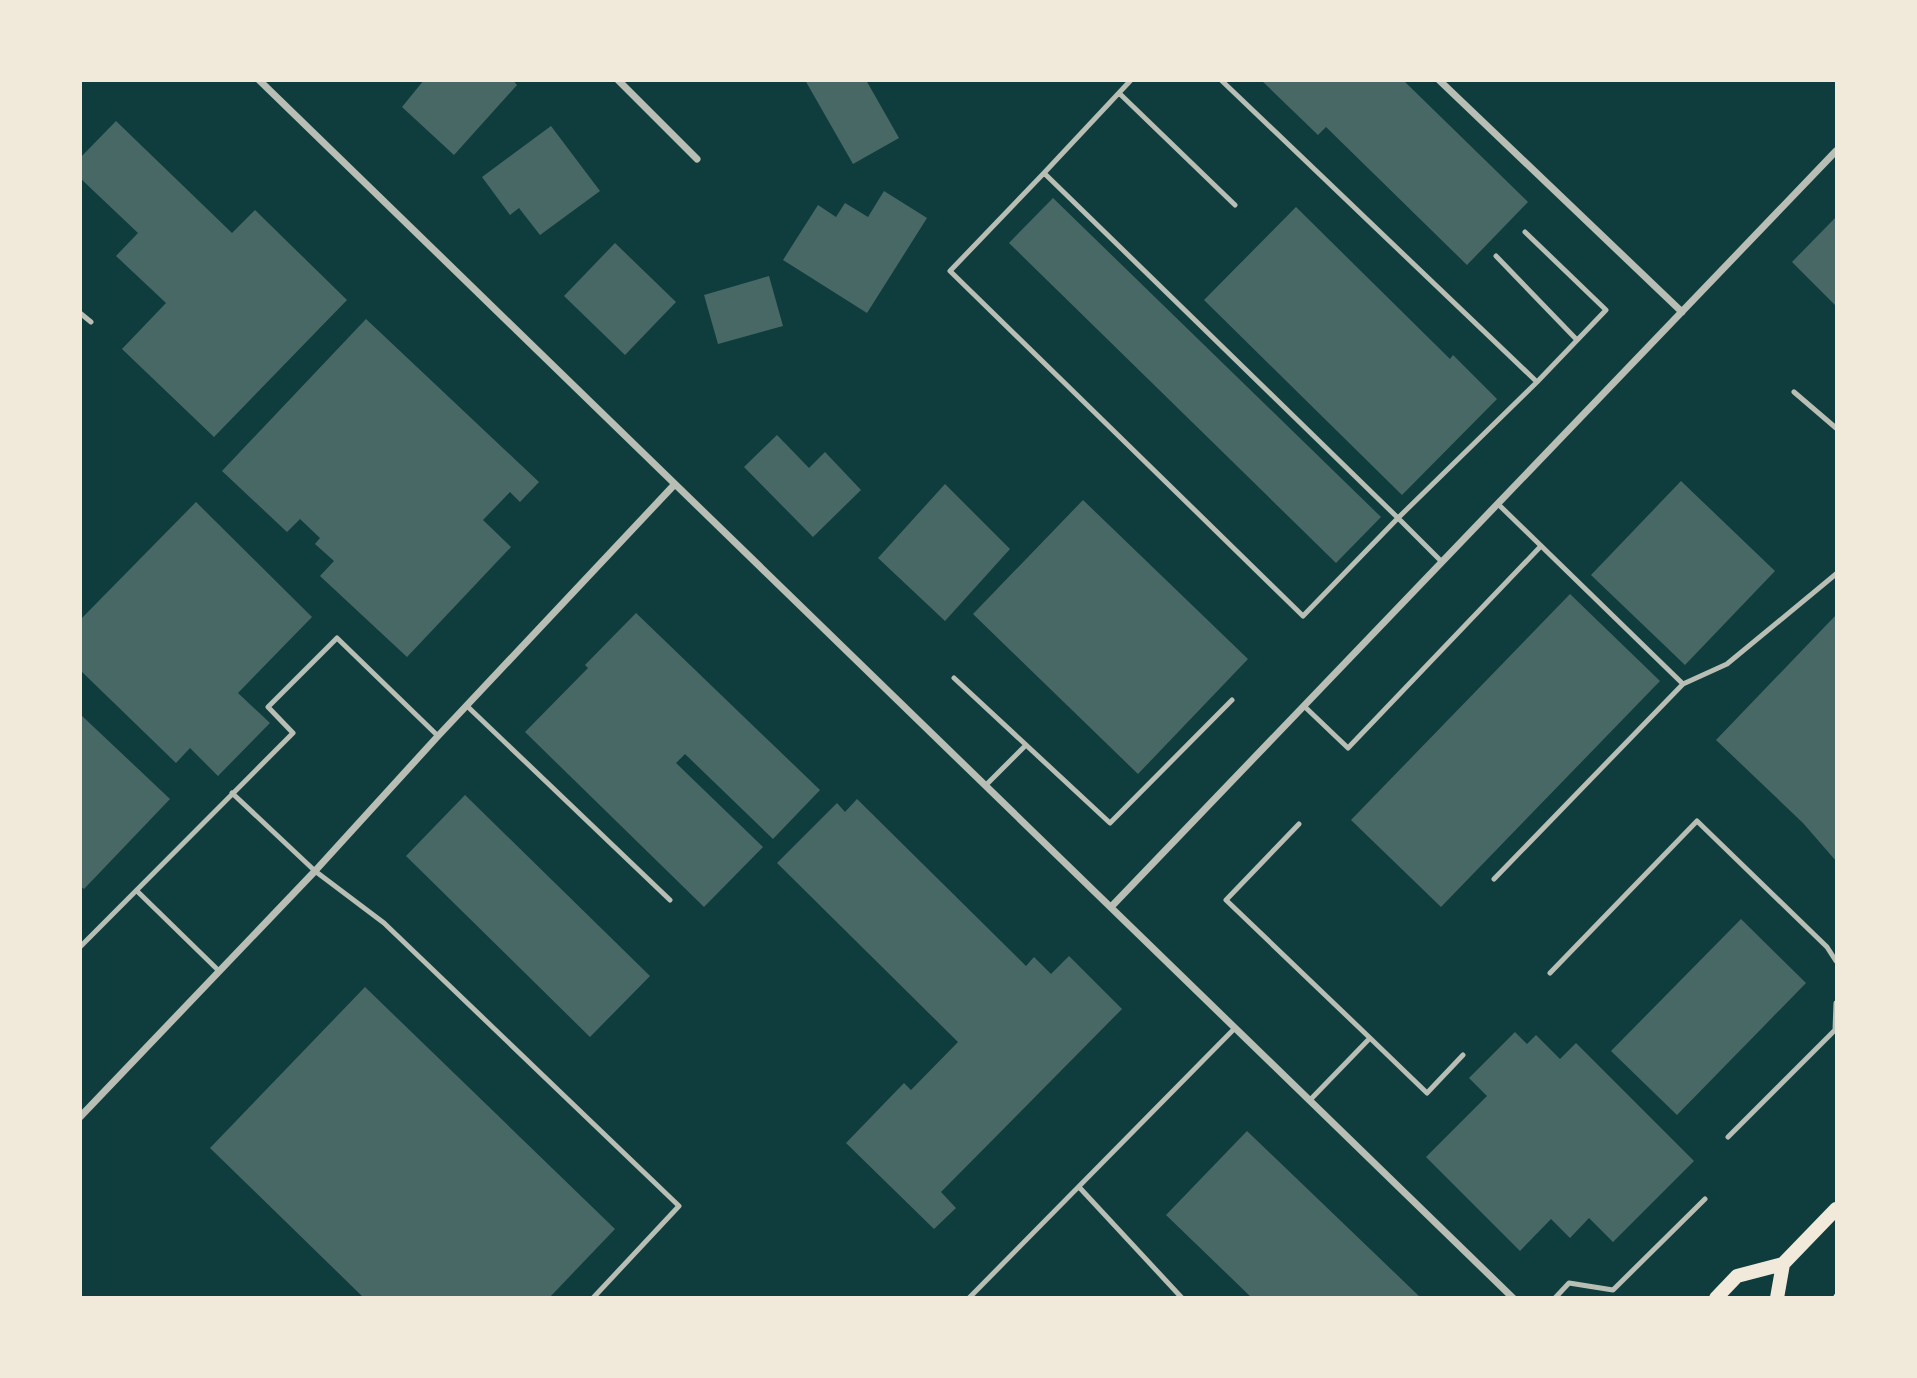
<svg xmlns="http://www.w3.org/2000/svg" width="1917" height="1378" viewBox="0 0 1917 1378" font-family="Barlow,sans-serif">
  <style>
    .building { fill: #486865 }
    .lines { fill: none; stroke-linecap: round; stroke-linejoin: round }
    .path { stroke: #f1e9da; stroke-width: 4.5 }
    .service { stroke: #b8beb3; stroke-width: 5 }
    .minor { stroke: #b8beb3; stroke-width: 7 }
    .secondary { stroke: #f1e9da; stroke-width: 14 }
  </style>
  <rect width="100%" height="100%" fill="#0f3d3e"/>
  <path class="building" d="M424,80H513L517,85L454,155L402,107Z
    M805,80H866L899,138L853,164Z
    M1261,80H1403L1528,202L1467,265L1326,127L1318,135Z
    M116,121L232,233L255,210L347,300L214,437L122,349L166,303L116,256L138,233L80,178V158Z
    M551,126L600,191L540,235L519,208L510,215L482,177Z
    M884,191L927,218L867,313L783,260L818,205L836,217L845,203L868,217Z
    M1053,198L1381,517L1336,563L1009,243Z
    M1296,207L1450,359L1453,355L1497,399L1402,495L1204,300Z
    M1836,217V306L1792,262Z
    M615,243L676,302L625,355L564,296Z
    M769,276L783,326L718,344L704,295Z
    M366,319L539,482L520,502L510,492L483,520L511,547L407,657L320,576L334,561L315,544L320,538L300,519L287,532L222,471Z
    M777,435L809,468L825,452L861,490L813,537L744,467Z
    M1681,481L1775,571L1685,665L1591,575Z
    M945,484L1010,549L945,621L878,558Z
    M1083,500L1248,659L1138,774L973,614Z
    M196,502L312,617L238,693L270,723L218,776L190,748L176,763L80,670V620Z
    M1570,594L1660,681L1441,907L1351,820Z
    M636,613L820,790L773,839L685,754L676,763L763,847L704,907L525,732L588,668L585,665Z
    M1836,615V861L1803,823L1716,740Z
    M80,714L170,799L84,889L80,886Z
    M465,795L650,976L590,1037L406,856Z
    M857,799L1026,966L1034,957L1051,974L1069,956L1122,1009L941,1192L956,1208L934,1229L846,1143L904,1083L911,1090L958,1042L777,863L837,803L845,812Z
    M1741,919L1806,983L1677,1115L1611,1051Z
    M365,987L615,1229L549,1298H364L210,1148Z
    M1515,1032L1527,1044L1536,1035L1560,1059L1576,1043L1694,1161L1613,1242L1589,1218L1570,1238L1551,1219L1520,1251L1426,1157L1487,1096L1469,1078Z
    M1247,1131L1345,1225L1421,1298H1252L1166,1215Z"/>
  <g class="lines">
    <path class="path" d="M1835,1298L1836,1296"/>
    <path class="service" d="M1221,80L1537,382L1398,518L1303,616L950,271L1044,173L1398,518L1442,562
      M1119,93L1235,205
      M1044,173L1131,80
      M1525,232L1606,310L1537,382
      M1496,256L1577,340
      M80,313L91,322
      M1794,392L1836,428
      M1498,504L1683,684L1727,664L1836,574
      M954,678L1110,823L1232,700
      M467,706L670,900
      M1304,706L1348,748L1541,546
      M986,785L1026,745
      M232,793L315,871L384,923L679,1206L593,1298
      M1299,824L1226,900L1370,1038
      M1494,879L1683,684
      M137,891L219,971
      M80,947L293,733L268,707L337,638L438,736
      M1550,973L1697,821L1827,947L1836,961
      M1836,1003L1835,1030L1836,1031
      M1310,1100L1370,1038L1427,1093L1463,1055
      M1728,1137L1835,1030
      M1079,1187L1182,1298
      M969,1298L1235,1028
      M1555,1298L1569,1283L1613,1290L1705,1199"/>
    <path class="minor" d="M259,80L1513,1298
      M618,80L697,159
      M1439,80L1682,312
      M1111,907L1836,151
      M80,1117L315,871L438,736L675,484"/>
    <path class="secondary" d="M1716,1298L1737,1276L1783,1264L1836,1209
      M1777,1298L1783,1264"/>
  </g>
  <rect width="1917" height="1378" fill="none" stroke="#f1e9da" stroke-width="164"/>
</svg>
